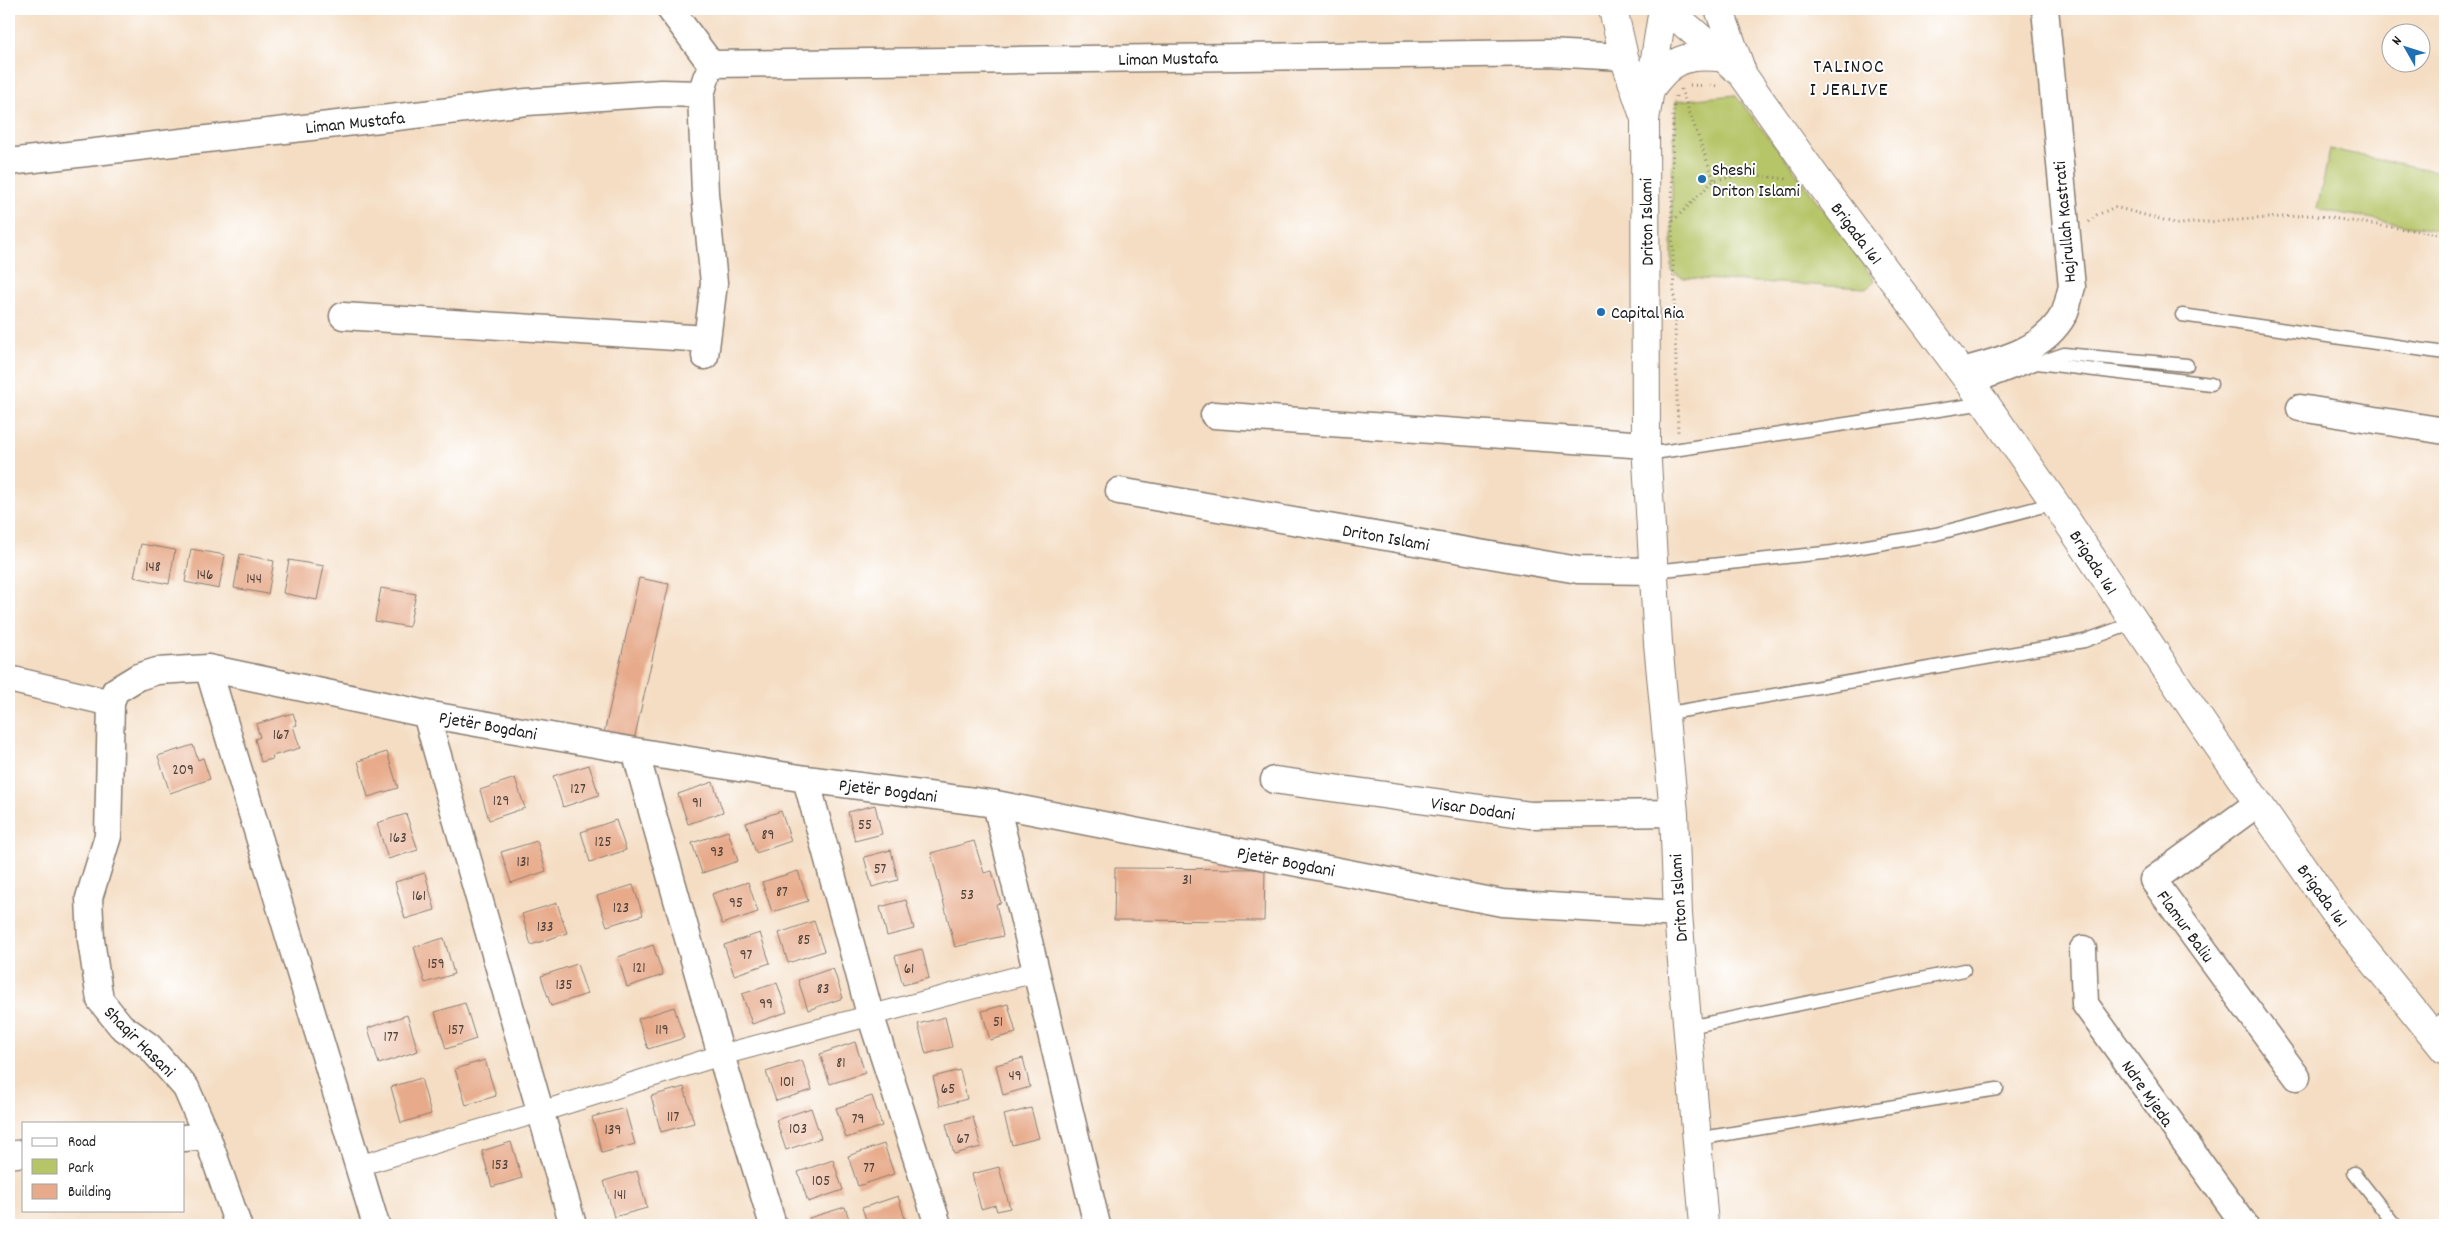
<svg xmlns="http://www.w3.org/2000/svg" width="2454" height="1234" viewBox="0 0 2454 1234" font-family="Dekko,sans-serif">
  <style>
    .green { fill: #b6c567; stroke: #697042 }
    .building { fill: #e7aa8a }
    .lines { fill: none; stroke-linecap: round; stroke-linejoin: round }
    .service-casing { stroke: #887c70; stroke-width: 15 }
    .pedestrian-casing { stroke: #887c70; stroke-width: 22 }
    .minor-casing { stroke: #887c70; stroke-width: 29 }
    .tertiary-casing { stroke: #887c70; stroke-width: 30 }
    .path { stroke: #887c70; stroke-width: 3; stroke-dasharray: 1 4; stroke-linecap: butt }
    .service { stroke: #fff; stroke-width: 12 }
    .pedestrian { stroke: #fff; stroke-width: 20 }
    .minor { stroke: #fff; stroke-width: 26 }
    .tertiary { stroke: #fff; stroke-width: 28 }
    .poi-dot { fill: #1f6fb2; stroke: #fff; stroke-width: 2 }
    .labels { text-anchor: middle; stroke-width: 4; stroke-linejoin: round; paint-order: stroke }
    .number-label { font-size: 15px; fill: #4f4038 }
    .street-label { font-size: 18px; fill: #1c1c1c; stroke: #fff }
    .poi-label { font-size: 18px; fill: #1c1c1c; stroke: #fff; text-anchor: start }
    .quarter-label { font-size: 20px; letter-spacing: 1px; fill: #1c1c1c; stroke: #fff }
  </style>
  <rect width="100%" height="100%" fill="#fff"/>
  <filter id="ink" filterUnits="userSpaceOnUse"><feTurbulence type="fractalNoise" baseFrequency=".02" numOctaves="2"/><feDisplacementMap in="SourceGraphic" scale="10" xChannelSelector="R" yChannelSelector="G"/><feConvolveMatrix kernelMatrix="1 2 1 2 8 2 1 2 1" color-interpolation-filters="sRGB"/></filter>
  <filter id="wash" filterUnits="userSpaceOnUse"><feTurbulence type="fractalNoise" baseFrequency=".0096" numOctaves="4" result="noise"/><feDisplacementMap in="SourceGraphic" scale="20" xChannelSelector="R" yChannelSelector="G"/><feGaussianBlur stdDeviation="1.12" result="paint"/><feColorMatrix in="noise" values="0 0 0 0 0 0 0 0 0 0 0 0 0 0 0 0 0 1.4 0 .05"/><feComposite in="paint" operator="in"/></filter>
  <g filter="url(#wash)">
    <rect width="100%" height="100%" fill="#f4ddc3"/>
    <path class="green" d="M1735,95L1792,167L1875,281L1867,288L1684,278L1672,272V178L1676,101Z
      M2330,149L2445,173V232L2317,209Z"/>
    <g id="blocks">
      <path class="building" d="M141,544L175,550L169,584L134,577Z
        M191,549L225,555L219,589L185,582Z
        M240,554L274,561L268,594L234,588Z
        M289,560L324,566L317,600L283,593Z
        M639,578L669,584L634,740L604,733Z
        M381,588L416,594L409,627L375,621Z
        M293,713L297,725L293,726L300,748L272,756L273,759L261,762L255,739L260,737L256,724Z
        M193,745L198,760L203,758L210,779L170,793L158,756Z
        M387,752L398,788L368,797L358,761Z
        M589,765L599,795L563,807L553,776Z
        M515,778L525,808L489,820L480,790Z
        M713,782L723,812L688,824L678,794Z
        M875,805L882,834L855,841L848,812Z
        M781,811L791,841L756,853L746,823Z
        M406,814L418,850L388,859L377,823Z
        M616,820L626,850L590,862L581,832Z
        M728,831L738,861L702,873L692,843Z
        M537,841L546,871L511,883L501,852Z
        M974,841L984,873L992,871L1001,903L996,904L1003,936L955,947L931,853Z
        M891,850L898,880L872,887L864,857Z
        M1115,868L1265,869L1264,921L1114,920Z
        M798,871L808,901L772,912L762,882Z
        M425,873L435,910L405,919L395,882Z
        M748,882L758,912L722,924L712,894Z
        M633,885L643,915L607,926L597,896Z
        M906,900L914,929L887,936L880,907Z
        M557,903L567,933L531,945L522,914Z
        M814,921L824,951L788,963L779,933Z
        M760,933L770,963L734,975L724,945Z
        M444,938L454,974L425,983L414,947Z
        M653,945L663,975L627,987L618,957Z
        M922,949L929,978L903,985L895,956Z
        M577,964L587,994L551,1006L541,976Z
        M833,968L843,998L808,1010L798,980Z
        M777,983L787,1012L752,1024L742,994Z
        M465,1003L476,1039L446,1049L435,1012Z
        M1008,1004L1016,1033L990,1040L982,1011Z
        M674,1007L684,1038L648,1049L638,1019Z
        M407,1015L418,1051L379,1064L368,1028Z
        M945,1017L952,1047L926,1054L918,1024Z
        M855,1042L865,1073L830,1084L820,1054Z
        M1023,1058L1030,1087L1003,1095L996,1065Z
        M485,1060L496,1096L466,1105L455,1069Z
        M802,1060L812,1090L776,1101L766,1072Z
        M960,1070L967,1099L940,1106L933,1077Z
        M421,1078L431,1114L401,1123L391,1087Z
        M684,1087L694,1123L661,1132L651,1096Z
        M872,1096L882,1126L846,1138L836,1108Z
        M625,1108L635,1144L602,1153L592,1117Z
        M811,1108L821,1138L786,1150L776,1120Z
        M1031,1108L1039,1138L1012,1145L1004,1115Z
        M973,1117L981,1147L954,1154L946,1124Z
        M511,1142L522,1178L492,1187L482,1151Z
        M884,1144L894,1174L858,1186L848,1156Z
        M833,1160L843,1190L808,1202L798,1172Z
        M999,1167L1010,1208L997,1211L995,1205L981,1209L972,1174Z
        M637,1171L647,1208L614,1217L604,1181Z
        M898,1196L907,1225H868L862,1208Z
        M845,1207L851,1225H811L809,1218Z"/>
    </g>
  </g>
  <g filter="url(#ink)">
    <use href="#blocks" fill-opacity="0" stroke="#887c70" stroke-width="1"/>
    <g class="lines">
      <defs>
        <path id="service" d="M2182,315L2445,353
          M2041,362L2064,354L2187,365
          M1973,388L2037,363L2211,384
          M1647,454L1985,403
          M1654,571L1833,552L1936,534L2055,503
          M1664,714L2084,641L2134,623
          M1689,1027L1964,970
          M2431,1032L2445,1016
          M1697,1139L1997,1089
          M2354,1173L2395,1225"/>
        <path id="pedestrian" d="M358,1166L540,1112L721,1055L1035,972"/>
        <path id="minor" d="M670,9L711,64L1547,53L1624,57
          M9,162L527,102L661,93L701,94
          M343,316L707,339
          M705,356L714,283L705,193L701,94L706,78
          M1962,371C1999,361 2044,351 2064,314C2068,306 2069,295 2072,287L2045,9
          M2300,408L2445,431
          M1214,415L1646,445
          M1119,491L1578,570L1654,571
          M208,668L376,1225
          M9,679L111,703
          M426,714L573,1225
          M635,751L721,1055L773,1225
          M806,779L870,1014L938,1225
          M1274,780L1530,815L1674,813
          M2258,803L2153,880L2297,1077
          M996,804L1097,1225
          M2083,949L2085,1004L2245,1225
          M184,1138L207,1136
          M9,1155L24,1153
          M238,1225L207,1136L186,1088L149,1046L121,1026L100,1000L91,940L89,898L108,836L111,703L115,691L138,677L157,671L208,668L426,714L635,751L806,779L996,804L1502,903L1678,914"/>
        <path id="tertiary" d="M1613,9L1624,57L1644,116
          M1663,9L1645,120L1646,445L1658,643L1674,813L1678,914L1704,1225
          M1667,9L1742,74L1820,183L1985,403L2055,503L2205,727L2337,916L2445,1050
          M1719,9L1742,72
          M1649,91C1670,59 1687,53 1724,58"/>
      </defs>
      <use href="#service" class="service-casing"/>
      <use href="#pedestrian" class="pedestrian-casing"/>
      <use href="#minor" class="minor-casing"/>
      <use href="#tertiary" class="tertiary-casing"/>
      <path class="path" d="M1690,85L1718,86
        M1681,89L1714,180
        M1676,96L1673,112L1672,222L1678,432
        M1673,221L1714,180L1748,174L1786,179
        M2089,222L2097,215L2115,207L2178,224L2311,215L2445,235"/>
      <use href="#service" class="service"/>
      <use href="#pedestrian" class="pedestrian"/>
      <use href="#minor" class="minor"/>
      <use href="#tertiary" class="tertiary"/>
    </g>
  </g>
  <g class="poi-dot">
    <circle cx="1702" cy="179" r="5"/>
    <circle cx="1601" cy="312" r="5"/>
  </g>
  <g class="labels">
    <g class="number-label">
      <text x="153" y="571">148</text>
      <text x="205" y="579">146</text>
      <text x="254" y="583">144</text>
      <text x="281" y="739">167</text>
      <text x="183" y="774">209</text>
      <text x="578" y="793">127</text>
      <text x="501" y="805">129</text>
      <text x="697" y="807">91</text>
      <text x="865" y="829">55</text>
      <text x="768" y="839">89</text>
      <text x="398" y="842">163</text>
      <text x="603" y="846">125</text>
      <text x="717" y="856">93</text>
      <text x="523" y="866">131</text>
      <text x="880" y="873">57</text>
      <text x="1187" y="884">31</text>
      <text x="782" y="896">87</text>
      <text x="967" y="899">53</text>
      <text x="419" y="900">161</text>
      <text x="736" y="907">95</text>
      <text x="621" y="912">123</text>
      <text x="545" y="931">133</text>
      <text x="804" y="944">85</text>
      <text x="746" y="959">97</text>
      <text x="436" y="968">159</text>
      <text x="639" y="972">121</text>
      <text x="909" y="973">61</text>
      <text x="564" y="989">135</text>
      <text x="823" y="993">83</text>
      <text x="766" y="1008">99</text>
      <text x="998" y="1026">51</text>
      <text x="456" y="1034">157</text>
      <text x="662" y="1034">119</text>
      <text x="391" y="1041">177</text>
      <text x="841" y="1067">81</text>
      <text x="1015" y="1080">49</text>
      <text x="787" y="1086">101</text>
      <text x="948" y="1093">65</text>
      <text x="673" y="1121">117</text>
      <text x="858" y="1123">79</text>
      <text x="798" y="1133">103</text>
      <text x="613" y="1134">139</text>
      <text x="963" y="1143">67</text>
      <text x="500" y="1169">153</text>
      <text x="869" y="1172">77</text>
      <text x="821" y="1185">105</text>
      <text x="620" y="1199">141</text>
    </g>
    <g class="street-label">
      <text transform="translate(1168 58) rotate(-1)" y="6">Liman Mustafa</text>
      <text transform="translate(355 122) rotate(-6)" y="6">Liman Mustafa</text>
      <text transform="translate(1646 222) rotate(-91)" y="6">Driton Islami</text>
      <text transform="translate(2064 222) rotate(-95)" y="6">Hajrullah Kastrati</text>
      <text transform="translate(1857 233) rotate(53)" y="6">Brigada 161</text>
      <text transform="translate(1386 537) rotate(10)" y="6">Driton Islami</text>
      <text transform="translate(2094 562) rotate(57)" y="6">Brigada 161</text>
      <text transform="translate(488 725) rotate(10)" y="6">Pjetër Bogdani</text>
      <text transform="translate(888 790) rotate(7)" y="6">Pjetër Bogdani</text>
      <text transform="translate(1473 808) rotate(8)" y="6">Visar Dodani</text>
      <text transform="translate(1286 861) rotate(11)" y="6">Pjetër Bogdani</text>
      <text transform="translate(2323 895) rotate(54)" y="6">Brigada 161</text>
      <text transform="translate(1678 898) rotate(-94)" y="6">Driton Islami</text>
      <text transform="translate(2186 926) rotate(54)" y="6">Flamur Baliu</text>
      <text transform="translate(140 1041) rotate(45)" y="6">Shaqir Hasani</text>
      <text transform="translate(2148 1093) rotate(55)" y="6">Ndre Mjeda</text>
    </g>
    <g class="poi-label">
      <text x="1712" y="175">Sheshi<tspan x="1712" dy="21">Driton Islami</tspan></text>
      <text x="1611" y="318">Capital Ria</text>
    </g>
    <g class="quarter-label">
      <text x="1849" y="72">TALINOC<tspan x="1849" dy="23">I JERLIVE</tspan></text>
    </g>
  </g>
  <rect width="2454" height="1234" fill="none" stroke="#fff" stroke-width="30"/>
  <rect x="22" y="1122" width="162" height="90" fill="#ffffff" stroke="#a4a4a4"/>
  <rect x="32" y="1138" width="25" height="8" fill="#ffffff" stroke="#a4a4a4"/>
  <text x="68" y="1146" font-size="15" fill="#1c1c1c">Road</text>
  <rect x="32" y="1159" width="25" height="15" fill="#b6c567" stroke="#a4a4a4"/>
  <text x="68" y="1172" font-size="15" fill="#1c1c1c">Park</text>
  <rect x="32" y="1184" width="25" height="15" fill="#e7aa8a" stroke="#a4a4a4"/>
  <text x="68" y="1196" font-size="15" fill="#1c1c1c">Building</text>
  <g transform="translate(2406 48) rotate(309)"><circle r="24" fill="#ffffff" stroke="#a4a4a4"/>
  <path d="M0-4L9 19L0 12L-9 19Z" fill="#1f6fb2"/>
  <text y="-8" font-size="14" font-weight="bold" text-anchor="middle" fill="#1c1c1c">N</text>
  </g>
</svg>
